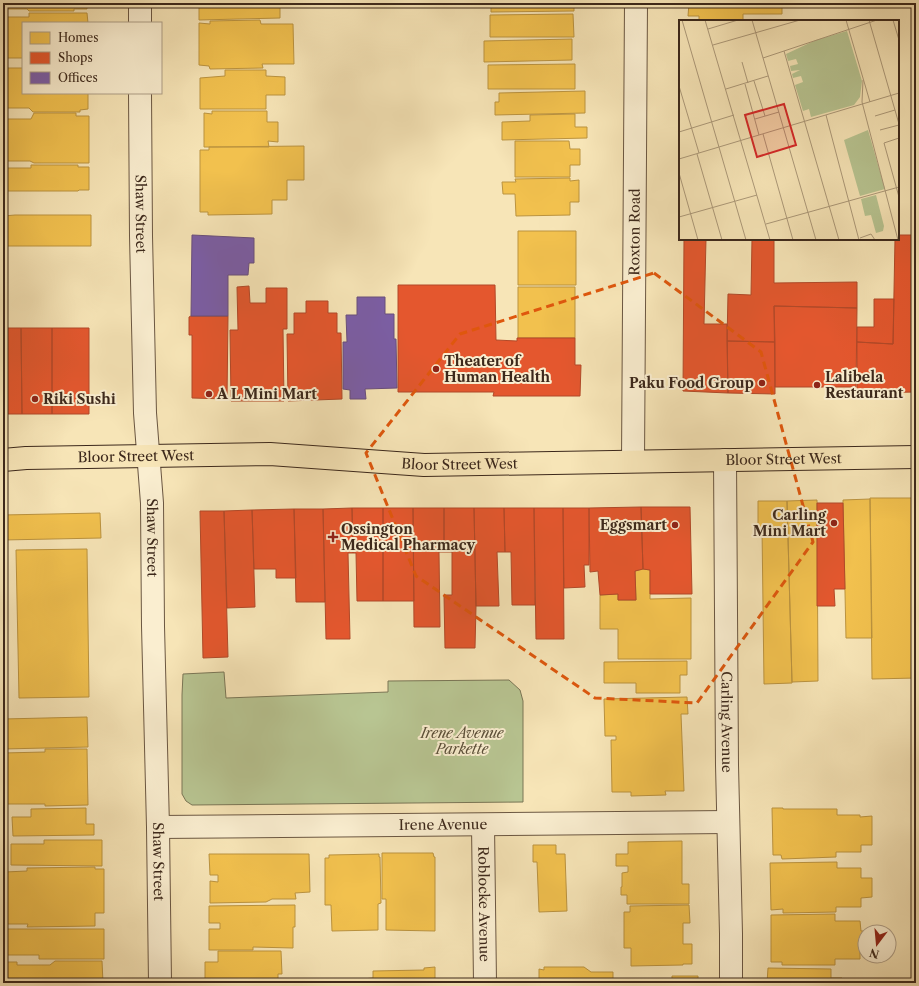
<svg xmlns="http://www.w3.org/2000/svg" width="919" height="986" viewBox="0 0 919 986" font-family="'Libre Caslon Text',serif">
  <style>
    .green { fill: #b8c592; stroke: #7a7656 }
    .homes { fill: #f2c14e; stroke: #bb933f }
    .shops { fill: #e4572e; stroke: #b24928 }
    .offices { fill: #7b5ea7; stroke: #684e7d }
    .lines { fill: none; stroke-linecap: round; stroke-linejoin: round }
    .minor-casing { stroke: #6b5742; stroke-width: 24 }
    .primary-casing { stroke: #3c281b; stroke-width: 24 }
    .minor { stroke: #faeed0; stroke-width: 22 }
    .primary { stroke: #f7e5b7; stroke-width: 22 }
    .marked { fill: none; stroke: #df570d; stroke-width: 3; stroke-dasharray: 8 5; stroke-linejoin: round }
    .poi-dot { fill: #8f2418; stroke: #faeed0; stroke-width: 1.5 }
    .labels { text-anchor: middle; stroke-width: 4; stroke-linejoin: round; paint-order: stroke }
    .street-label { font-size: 14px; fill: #3c281b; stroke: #faeed0 }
    .poi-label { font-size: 14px; font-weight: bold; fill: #3c281b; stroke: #faeed0; text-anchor: start }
    .park-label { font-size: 14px; font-style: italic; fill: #5b4f39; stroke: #faeed0 }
    .inset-road { fill: none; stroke: #ac9979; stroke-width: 1 }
    .view { fill: #d62828; fill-opacity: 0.15; stroke: #d62828; stroke-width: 2 }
    .inset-edge { fill: none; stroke: #3c281b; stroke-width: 2 }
  </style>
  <rect width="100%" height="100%" fill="#f7e5b7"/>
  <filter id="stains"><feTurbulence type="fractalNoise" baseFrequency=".005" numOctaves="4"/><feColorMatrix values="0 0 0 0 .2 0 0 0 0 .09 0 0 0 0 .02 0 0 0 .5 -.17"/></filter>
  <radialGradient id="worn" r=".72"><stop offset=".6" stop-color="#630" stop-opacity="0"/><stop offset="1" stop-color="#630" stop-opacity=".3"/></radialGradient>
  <path class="green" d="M224,672L226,698L388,692V681L509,680L520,690L523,701V802L192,805L186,801L182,794V695L183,674Z"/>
  <path class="homes" d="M3,3H87V9H74V11H29L27,9H3Z
    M199,3H280V18L199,20Z
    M491,3H574V11L491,12Z
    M689,3H782V14H743V20H699V16H688Z
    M29,13H87L88,23H23V58H3V17H29Z
    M573,14L574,37H490V15Z
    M260,20L261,24H293L294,64H262L263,68L210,69L209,66L199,65V23L210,24V21Z
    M572,39V60L484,62V41Z
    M575,64V89H488V65Z
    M7,68H23V93H88V109L80,110V112H33L29,108H6V102H3V72H7Z
    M225,70H266V76L285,77V95H266V109H200V78L225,76Z
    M585,91V113L495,115V102H499V93Z
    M212,111H267V122H278V142L268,141L269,147H204V113L212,114Z
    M34,113H76V116H89V163H34L30,161H6V156H3V127H5V119H31Z
    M575,114V127H587V138L502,140V122L530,121V115Z
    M515,141H569L570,149H580V165H570V177H515Z
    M304,146V180H287V200H272V214L208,215V212H200V150H209V147Z
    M31,165H78V167H89V190H79L78,191H3V168H31Z
    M570,178V181L579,180V202H570V215L516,216L515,194H503L502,182H516L515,179Z
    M15,215H91V246H3V216Z
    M518,231H576V285H518Z
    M518,287H575V338H518Z
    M870,498H916V678L872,679Z
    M870,499L872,638H846L843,500Z
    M817,500L818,681L792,682L787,501Z
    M758,501H787L792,683L764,684L762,528H758Z
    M100,513L101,538L3,540V515Z
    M87,549L89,697L19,698L16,550Z
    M643,569L650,570V599L691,598V659H618V629H600V595L618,594V600H636L635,571Z
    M687,661V675H680V693H636V683H604V662Z
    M687,697L688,714H681L684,791H665L666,795L631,796V792H612L611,740H616V736H605L604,699Z
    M87,717L88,747L3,749V719Z
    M45,749H87L88,805L45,806V804H3V753L45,752Z
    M86,808V824H94V835L13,836L12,817H31V809Z
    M772,808H783V809H837V815H860V817L872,816V845H861V852H836V857L782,859L781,855H773Z
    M44,840H102V866L11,865V844H44Z
    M682,841V884H689V904H627V895H621V887H622V873L628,872V866H616V854H628V842Z
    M533,845H556V854H565L567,911L539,912L537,862H533Z
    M382,853H433L434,857H435V931L386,930V899H382Z
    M209,854H309L310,892L295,893L296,899H272L266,902L210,903V881L218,882V875H210Z
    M379,854V857H380L381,903L378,904V930L332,931L331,905H325V858H329V855Z
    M837,862V868H861V878H872V897L861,898V907H836V912L783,913V909L771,910L770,863Z
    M95,867V869H104V913H95V926L27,927L28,924H6V897H3V873H5V872L27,871V868Z
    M295,905V927H293V948L253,947V950H209V929H220V923H209V906Z
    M689,905L690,923H683V944H692V964H683V965L631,966V948H624V912H630V906Z
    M835,914V921H860L861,931H871V932H865V951H860V959H835V965H782V962H771V915Z
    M3,929H104V959H39V955H3Z
    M218,951H281L282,974H278V983H205V962H218Z
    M55,961H102L103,983H3V962H17V965H50Z
    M435,967V983H362V979L373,978V971L424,970V968Z
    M544,967H584L591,972H613V979H626V983H539V969L544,970Z
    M768,968L831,969V978H842V983H767Z
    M672,976H698V983H672Z"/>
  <path class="shops" d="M898,235H916V392L857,393V342L893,344L895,239H898Z
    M684,239H706L704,324H727L728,393L683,391Z
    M752,239H774V283L857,282V308L774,306L775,342L727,341L728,294L751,295Z
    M398,285H495L496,340L517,341V338H575V365H581L580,396H493L494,392H398Z
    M249,286L250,303H266V288H287V329H283L284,401H231L230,330H238L237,287Z
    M874,299H894L893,344L857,342V327H874Z
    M306,301H328V313H337V333H341L342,399L288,401L287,334H294V313H306Z
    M774,306L857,308L856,387H775Z
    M191,316H228L227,399L192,398V335H189V317Z
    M3,328H21L22,414H3Z
    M21,328H52V414H22Z
    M52,328H89V414H52Z
    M727,341L775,342V394L728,393Z
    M817,503H843L845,589H834L835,606H817Z
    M641,507H690L692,594H650V570L643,569Z
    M641,507L643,569L635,571L636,600H618V594L600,595L598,571L590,572L589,508Z
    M352,508L353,553H348L350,639H326L323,509Z
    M352,508H383V601H357L356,553H353Z
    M383,508H413L414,601H383Z
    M413,508H444V552H439L440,627H414Z
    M444,508H474L476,606L475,648H445L444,595H452V552H444Z
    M474,508H504L505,552H497L499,606H476Z
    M504,508H534L535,605H512L511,552H505Z
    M534,508H563L564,639H536Z
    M563,508H589V565H584L585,587L564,588Z
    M294,509L296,578H276V569H254L252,510Z
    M294,509H323L325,602H296Z
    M252,510L255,607L227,608L224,511Z
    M200,511H224L228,657L203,658Z"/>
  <path class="offices" d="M192,235L254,238V263H249L248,275H228V316H191Z
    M357,297H385V314H394V339H396L397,388L365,389L366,399H350V390L343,389V342H347L346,315H357Z"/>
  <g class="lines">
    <defs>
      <g id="minor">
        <path d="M140,3V23"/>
        <path id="s1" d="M140,93L141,236L145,413L152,503L153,626L158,827L160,983"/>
        <path id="s2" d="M725,460L727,765L731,934V983"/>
        <path id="s3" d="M633,461L636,3"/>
        <path id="s4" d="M483,825L485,983"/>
        <path id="s5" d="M158,827L728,822"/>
      </g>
      <g id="primary">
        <path id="s6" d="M3,460L26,458L270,454L424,465L916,457"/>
      </g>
    </defs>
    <use href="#minor" class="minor-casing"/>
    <use href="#primary" class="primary-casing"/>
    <use href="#minor" class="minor"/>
    <use href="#primary" class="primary"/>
  </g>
  <path class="marked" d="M654,273L761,352L813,542L697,703L595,698L416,576L366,453L460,334Z"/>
  <g class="poi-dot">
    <circle cx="436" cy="369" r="4"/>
    <circle cx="762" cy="383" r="4"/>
    <circle cx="817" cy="385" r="4"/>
    <circle cx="209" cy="394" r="4"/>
    <circle cx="35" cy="399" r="4"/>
    <circle cx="834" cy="523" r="4"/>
    <circle cx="675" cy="525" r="4"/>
    <path d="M331 531h4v4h4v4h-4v4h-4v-4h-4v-4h4z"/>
  </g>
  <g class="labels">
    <g class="street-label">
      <text dy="5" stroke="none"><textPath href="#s1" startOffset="121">Shaw Street</textPath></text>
      <text dy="5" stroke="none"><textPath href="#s3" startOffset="229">Roxton Road</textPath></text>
      <text dy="5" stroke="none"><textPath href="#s6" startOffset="133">Bloor Street West</textPath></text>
      <text dy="5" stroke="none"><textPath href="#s6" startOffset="781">Bloor Street West</textPath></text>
      <text dy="5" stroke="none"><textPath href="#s6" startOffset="457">Bloor Street West</textPath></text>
      <text dy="5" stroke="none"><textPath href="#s1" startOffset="445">Shaw Street</textPath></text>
      <text dy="5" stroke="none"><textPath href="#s2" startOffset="262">Carling Avenue</textPath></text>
      <text dy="5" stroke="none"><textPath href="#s5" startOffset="285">Irene Avenue</textPath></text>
      <text dy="5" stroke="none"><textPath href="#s1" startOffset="769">Shaw Street</textPath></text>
      <text dy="5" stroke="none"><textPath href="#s4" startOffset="79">Roblocke Avenue</textPath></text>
    </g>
    <g class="poi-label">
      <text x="444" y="366">Theater of<tspan x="444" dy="16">Human Health</tspan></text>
      <text x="825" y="382">Lalibela<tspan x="825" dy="16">Restaurant</tspan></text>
      <text x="754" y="388" text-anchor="end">Paku Food Group</text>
      <text x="217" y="399">A L Mini Mart</text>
      <text x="43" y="404">Riki Sushi</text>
      <text x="826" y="520" text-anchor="end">Carling<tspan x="826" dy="16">Mini Mart</tspan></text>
      <text x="667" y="530" text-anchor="end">Eggsmart</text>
      <text x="341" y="534">Ossington<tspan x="341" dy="16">Medical Pharmacy</tspan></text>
    </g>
    <g class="park-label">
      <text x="462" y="738">Irene Avenue<tspan x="462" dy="16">Parkette</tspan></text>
    </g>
  </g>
  <g transform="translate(679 20)">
    <rect width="220" height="220" fill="#f7e5b7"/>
    <path d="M168,11L183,61L181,77L175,85L132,97L130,89L124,91L116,65L124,62L122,56L114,58L113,54L121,50L112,51L111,46L119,44L117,39L109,41L107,34L137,20ZM189,110L206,169L181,176L165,120ZM197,175L205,206L204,211L197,213L192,195L186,196L182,179Z" fill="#b8c592"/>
    <path class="inset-road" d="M3,0L67,220M26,0L91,220M73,0L137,220M167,0L191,82M190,0L220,104M214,0L220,20M29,9L59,0M34,25L121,0M105,31L160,220M84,38L198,0M63,42L69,63M184,60L183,82L219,220M75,61L86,96M66,64L80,115M0,66L20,133M47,69L89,56M147,95L180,220M196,96L216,90M76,99L100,92M201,110L220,105M0,112L55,95M84,114L114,220M220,118L205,123L220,177M18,134L43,220M0,139L220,73M0,153L19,220M0,197L78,175M87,204L220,167M181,218L192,214L196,220"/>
    <path class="view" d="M105,84L117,125L78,137L66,95Z"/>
    <rect width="220" height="220" class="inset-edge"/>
  </g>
  <rect width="919" height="986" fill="none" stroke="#f7e5b7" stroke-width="16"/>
  <rect x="4" y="4" width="911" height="978" fill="none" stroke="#3c281b" stroke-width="2"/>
  <rect x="8" y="8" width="903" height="970" fill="none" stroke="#3c281b"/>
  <rect x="22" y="22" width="140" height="72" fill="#faeed0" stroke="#ae9f88"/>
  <rect x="30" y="32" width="20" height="12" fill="#f2c14e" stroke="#ae9f88"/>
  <text x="58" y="42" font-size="12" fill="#3c281b">Homes</text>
  <rect x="30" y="52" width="20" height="12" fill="#e4572e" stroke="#ae9f88"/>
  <text x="58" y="62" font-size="12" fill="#3c281b">Shops</text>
  <rect x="30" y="72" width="20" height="12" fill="#7b5ea7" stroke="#ae9f88"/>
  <text x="58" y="82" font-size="12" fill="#3c281b">Offices</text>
  <g transform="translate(877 944) rotate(196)"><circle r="19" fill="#faeed0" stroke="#ae9f88"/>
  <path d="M0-3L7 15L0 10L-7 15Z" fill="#8f2418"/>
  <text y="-6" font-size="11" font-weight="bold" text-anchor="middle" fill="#3c281b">N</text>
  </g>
  <rect width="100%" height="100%" filter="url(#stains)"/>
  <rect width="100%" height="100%" fill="url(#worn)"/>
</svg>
